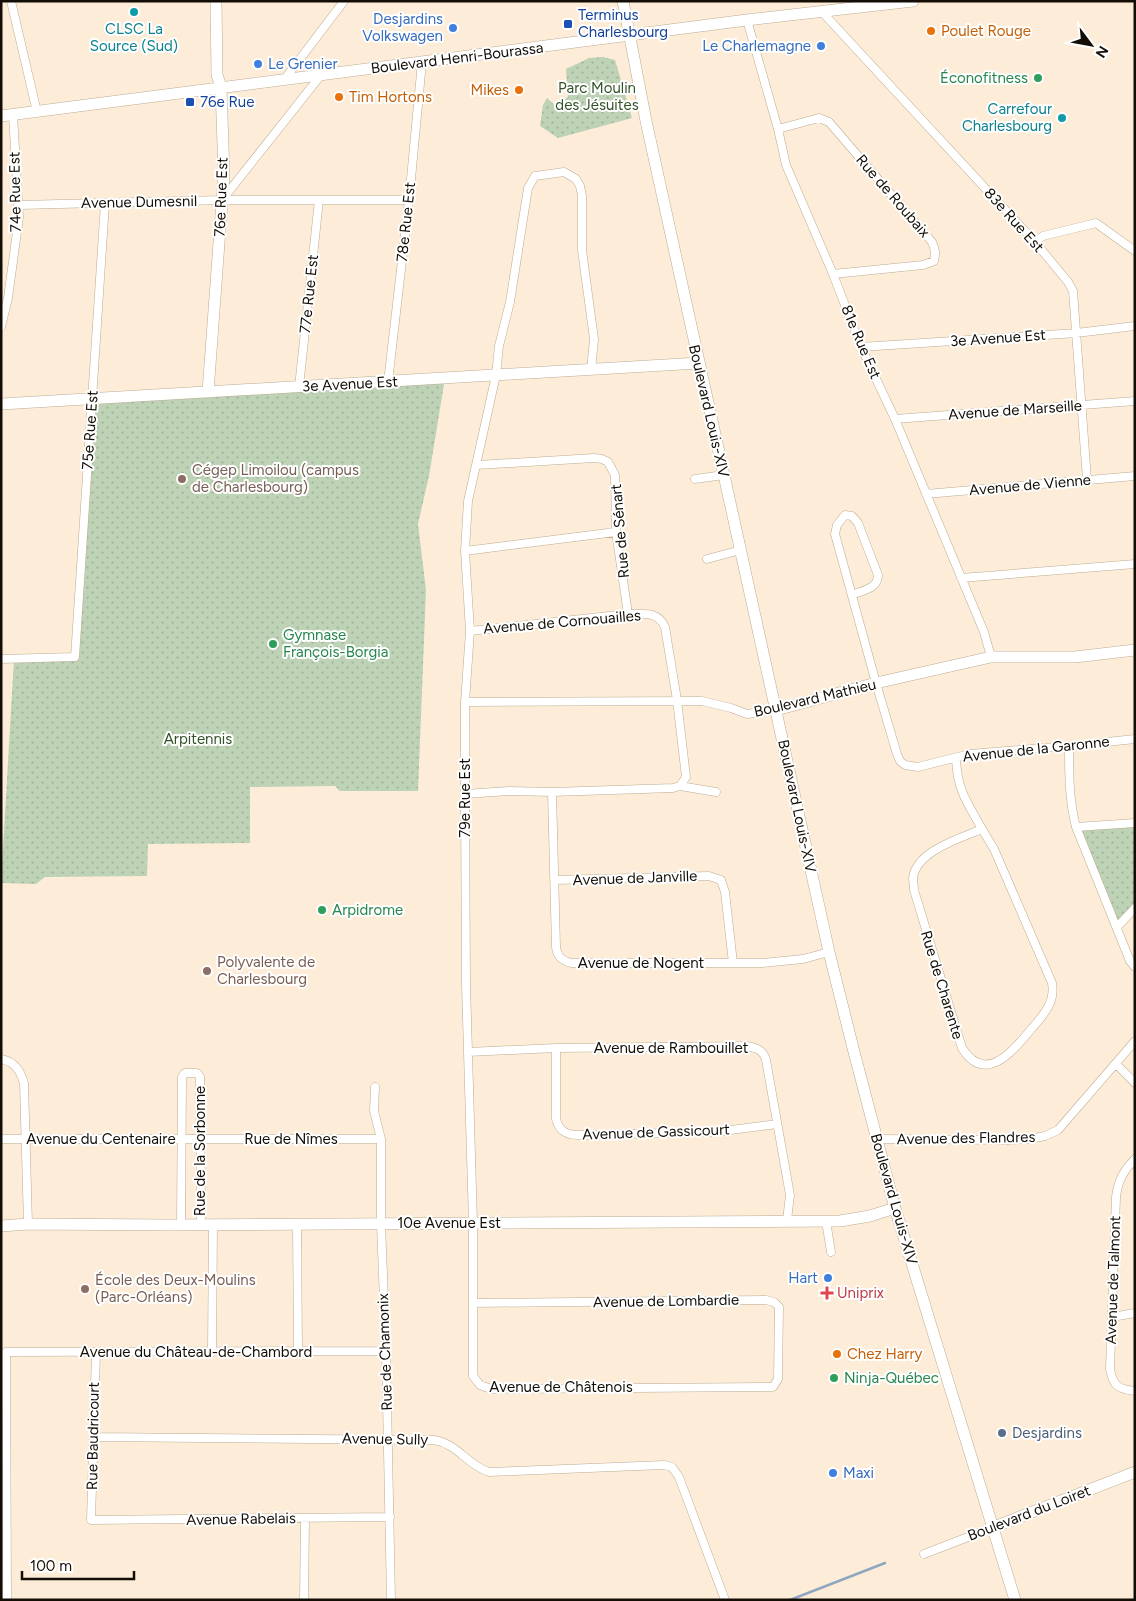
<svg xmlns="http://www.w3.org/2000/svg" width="1136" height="1601" viewBox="0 0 1136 1601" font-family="Figtree,sans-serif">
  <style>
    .park { fill: url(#park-dots) }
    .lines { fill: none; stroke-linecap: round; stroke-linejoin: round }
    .stream { stroke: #8ea6bf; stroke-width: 2.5 }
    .street-casing { stroke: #bdab92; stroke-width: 9 }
    .secondary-casing { stroke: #bdab92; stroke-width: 12 }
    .street { stroke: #fff; stroke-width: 8 }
    .secondary { stroke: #fff; stroke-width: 11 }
    .culture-dot { fill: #0f9aa8; stroke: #fff; stroke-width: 2 }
    .transit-dot { fill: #1a4fb4; stroke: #fff; stroke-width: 2 }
    .shop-dot { fill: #3f7fe0; stroke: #fff; stroke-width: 2 }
    .food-dot { fill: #e8710a; stroke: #fff; stroke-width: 2 }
    .leisure-dot { fill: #2e9e5b; stroke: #fff; stroke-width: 2 }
    .education-dot { fill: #8d6e63; stroke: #fff; stroke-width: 2 }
    .health-dot { fill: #e0444e; stroke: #fff; stroke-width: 2 }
    .service-dot { fill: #5c6f8a; stroke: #fff; stroke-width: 2 }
    .labels { text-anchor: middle; stroke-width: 4; stroke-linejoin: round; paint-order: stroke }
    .transit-label { font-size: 15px; fill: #164399; stroke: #fff; text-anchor: start }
    .shop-label { font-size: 15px; fill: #366cbe; stroke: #fff; text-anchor: end }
    .culture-label { font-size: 15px; fill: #0d838f; stroke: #fff }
    .food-label { font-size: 15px; fill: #c56008; stroke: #fff; text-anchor: start }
    .street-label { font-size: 15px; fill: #130d05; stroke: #fff }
    .leisure-label { font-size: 15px; fill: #27864d; stroke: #fff; text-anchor: start }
    .park-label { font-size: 15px; fill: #345228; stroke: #fff }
    .education-label { font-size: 15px; fill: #785e54; stroke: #fff; text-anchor: start }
    .health-label { font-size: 15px; fill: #be3a42; stroke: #fff; text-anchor: start }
    .service-label { font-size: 15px; fill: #4e5e75; stroke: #fff; text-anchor: start }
  </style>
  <defs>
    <pattern id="park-dots" width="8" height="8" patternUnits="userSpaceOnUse" patternTransform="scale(1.25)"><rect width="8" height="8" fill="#bed2b6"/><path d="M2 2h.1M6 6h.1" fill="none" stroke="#a2b39b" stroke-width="1.8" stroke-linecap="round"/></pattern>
  </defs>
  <rect width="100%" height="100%" fill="#fdedd8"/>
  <path class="park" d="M603,57L615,60L632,118L558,138L540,126L543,105L547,98L557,107L568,97L566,69L589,58Z
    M445,378L429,476L418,524L426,590L418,791H340L335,786L250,787V843L148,844L147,876L45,877L36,884L1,883L14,659L75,657L92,399Z
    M1135,823V908L1118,926L1076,827Z"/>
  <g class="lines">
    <path class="stream" d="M790,1600L885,1563"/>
    <defs>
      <path id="street" d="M11,1L37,112
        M823,13L1035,242L1068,282L1073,291L1087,480
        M747,20L778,129L786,165L833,274L861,347L895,419L984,632L991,657
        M284,80L344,1
        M778,129L819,118L829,122L932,242C935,249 936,253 934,261L923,265L833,274
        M222,200L321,75
        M19,205L222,200H409
        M1035,242L1043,236L1096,223L1135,251
        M1,327L8,298L19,217L13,115
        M861,347L1076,333L1135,326
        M388,382L409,200L422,62
        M299,387L319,200
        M895,419L1135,401
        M477,465L594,458L602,459L608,462L615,475L616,532L628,614
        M695,479L724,475
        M926,494L1135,476
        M465,551L616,532
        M707,559L741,550
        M961,578L1135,564
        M852,595C863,590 878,589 878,575L858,523L852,516L845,515L837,525L835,534L876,683L897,754L900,761L905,765L918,767L970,754L1069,746L1135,739
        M1,659L75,657L105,203
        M465,702L702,701L731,708L747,714L776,710
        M1069,746C1069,774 1069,800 1076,827L1130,961L1135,967
        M956,758C957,790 967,802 982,829C961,838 916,851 913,878C913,881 914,886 914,890L962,1048C984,1083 1010,1055 1028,1033C1040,1018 1056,1005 1052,983L994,849L982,829
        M680,786L716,792
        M552,792L556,947C557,956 561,960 571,963H762L803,959L829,952
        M465,794L509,791L552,792L673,788L680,786L686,777L677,700L665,627C658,611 644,614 628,614L470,631
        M1076,827L1135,823
        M555,880L709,876L721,880L725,892L733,963
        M1118,926L1135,908
        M556,1048V1119C559,1131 566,1135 578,1135L715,1132L777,1124
        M468,1052L556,1048L747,1046C757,1048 763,1050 766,1060L790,1195L787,1220
        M1,1059C15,1062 20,1070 24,1083L28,1224
        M1116,1064L1135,1083
        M375,1087L374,1111L381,1139V1224L386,1351L391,1600
        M1,1139H381
        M876,1139L1009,1140L1029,1139L1045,1136L1058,1130L1135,1041
        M1135,1159C1123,1171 1118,1181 1116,1197L1110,1369C1113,1386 1118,1389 1135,1391
        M826,1221L831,1252
        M297,1224L298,1351
        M181,1225L182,1077L185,1073H197L200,1077L201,1225
        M473,1303L766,1300L774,1302L779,1307L778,1379L773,1387L491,1389L480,1385L473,1376V1223L466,984L465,799V702L470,631L465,551L468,501L496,375L499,346L510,302L528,188L535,176L564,172L576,179L580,186L582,196V250L594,339L591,370
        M1112,1317L1135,1313
        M96,1352L91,1520L390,1517
        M212,1352L213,1224
        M93,1437L434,1440C458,1444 467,1465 489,1472L664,1465L672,1467L679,1477L725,1600
        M924,1554L994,1527
        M7,1600L6,1352L386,1351
        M304,1600L305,1518"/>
      <path id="secondary" d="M623,1L646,121L829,952L853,1048L895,1208L1015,1600
        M1,116L747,20L913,1
        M208,392L224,175L221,87L217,75L216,1
        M1,404L699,363
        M776,710L876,683L991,657H1075L1135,650
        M1,1226L28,1224L169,1225L840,1221L870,1216L895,1208
        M994,1527L1135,1472"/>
    </defs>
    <use href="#street" class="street-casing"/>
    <use href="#secondary" class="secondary-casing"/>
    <use href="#street" class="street"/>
    <use href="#secondary" class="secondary"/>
  </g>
  <g class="culture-dot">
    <circle cx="134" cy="12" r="5"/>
    <circle cx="1062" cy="118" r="5"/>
  </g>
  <g class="transit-dot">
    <rect x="563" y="19" width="10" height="10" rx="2.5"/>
    <rect x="185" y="97" width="10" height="10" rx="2.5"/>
  </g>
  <g class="shop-dot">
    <circle cx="453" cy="28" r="5"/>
    <circle cx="821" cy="46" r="5"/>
    <circle cx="258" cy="64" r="5"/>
    <circle cx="828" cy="1278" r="5"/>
    <circle cx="833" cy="1473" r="5"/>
  </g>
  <g class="food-dot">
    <circle cx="931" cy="31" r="5"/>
    <circle cx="519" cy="90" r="5"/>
    <circle cx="339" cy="97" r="5"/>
    <circle cx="837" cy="1354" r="5"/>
  </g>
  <g class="leisure-dot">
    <circle cx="1038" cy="78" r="5"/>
    <circle cx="273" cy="644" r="5"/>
    <circle cx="322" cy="910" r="5"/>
    <circle cx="834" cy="1378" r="5"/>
  </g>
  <g class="education-dot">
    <circle cx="182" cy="479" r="5"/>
    <circle cx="207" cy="971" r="5"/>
    <circle cx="85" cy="1289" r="5"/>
  </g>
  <path class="health-dot" d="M824.5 1285.5h5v5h5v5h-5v5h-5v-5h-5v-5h5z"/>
  <circle class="service-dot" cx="1002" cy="1433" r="5"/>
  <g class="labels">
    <g class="transit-label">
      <text x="578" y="20">Terminus<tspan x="578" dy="17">Charlesbourg</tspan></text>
      <text x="200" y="107">76e Rue</text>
    </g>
    <g class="shop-label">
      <text x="443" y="24">Desjardins<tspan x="443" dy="17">Volkswagen</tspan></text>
      <text x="811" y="51">Le Charlemagne</text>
      <text x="268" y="69" text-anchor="start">Le Grenier</text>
      <text x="818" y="1283">Hart</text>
      <text x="843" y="1478" text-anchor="start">Maxi</text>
    </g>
    <g class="culture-label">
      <text x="134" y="34">CLSC La<tspan x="134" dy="17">Source (Sud)</tspan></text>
      <text x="1052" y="114" text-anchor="end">Carrefour<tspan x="1052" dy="17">Charlesbourg</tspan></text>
    </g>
    <g class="food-label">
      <text x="941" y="36">Poulet Rouge</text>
      <text x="509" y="95" text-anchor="end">Mikes</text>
      <text x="349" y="102">Tim Hortons</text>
      <text x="847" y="1359">Chez Harry</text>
    </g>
    <g class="street-label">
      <text transform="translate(457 58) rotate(-7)" y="5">Boulevard Henri-Bourassa</text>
      <text transform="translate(15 192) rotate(-91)" y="5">74e Rue Est</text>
      <text transform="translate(893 196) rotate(49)" y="5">Rue de Roubaix</text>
      <text transform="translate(221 197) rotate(-88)" y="5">76e Rue Est</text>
      <text transform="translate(139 202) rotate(-1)" y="5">Avenue Dumesnil</text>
      <text transform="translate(1014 220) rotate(48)" y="5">83e Rue Est</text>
      <text transform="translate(406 222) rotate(-84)" y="5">78e Rue Est</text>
      <text transform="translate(309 294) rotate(-84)" y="5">77e Rue Est</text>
      <text transform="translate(998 338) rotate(-4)" y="5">3e Avenue Est</text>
      <text transform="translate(861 342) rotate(67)" y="5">81e Rue Est</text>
      <text transform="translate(350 384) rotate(-3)" y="5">3e Avenue Est</text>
      <text transform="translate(1015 410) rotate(-4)" y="5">Avenue de Marseille</text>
      <text transform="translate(709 411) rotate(77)" y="5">Boulevard Louis-XIV</text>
      <text transform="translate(90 430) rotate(-86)" y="5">75e Rue Est</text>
      <text transform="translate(1030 485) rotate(-5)" y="5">Avenue de Vienne</text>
      <text transform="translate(620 531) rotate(-95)" y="5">Rue de Sénart</text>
      <text transform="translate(562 622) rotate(-5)" y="5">Avenue de Cornouailles</text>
      <text transform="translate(815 698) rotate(-13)" y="5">Boulevard Mathieu</text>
      <text transform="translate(1036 749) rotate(-6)" y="5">Avenue de la Garonne</text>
      <text transform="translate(465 798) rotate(-90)" y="5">79e Rue Est</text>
      <text transform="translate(797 806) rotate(78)" y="5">Boulevard Louis-XIV</text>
      <text transform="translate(635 878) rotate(-2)" y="5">Avenue de Janville</text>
      <text x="641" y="968">Avenue de Nogent</text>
      <text transform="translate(942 985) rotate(73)" y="5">Rue de Charente</text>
      <text x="671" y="1053">Avenue de Rambouillet</text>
      <text transform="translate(656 1132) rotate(-2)" y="5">Avenue de Gassicourt</text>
      <text transform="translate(966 1138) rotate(-1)" y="5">Avenue des Flandres</text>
      <text x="101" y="1144">Avenue du Centenaire</text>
      <text x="291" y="1144">Rue de Nîmes</text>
      <text transform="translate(200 1151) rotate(-90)" y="5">Rue de la Sorbonne</text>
      <text transform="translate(894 1199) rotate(74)" y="5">Boulevard Louis-XIV</text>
      <text x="449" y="1228">10e Avenue Est</text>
      <text transform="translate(1113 1280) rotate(-88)" y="5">Avenue de Talmont</text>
      <text transform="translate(666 1301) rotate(-1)" y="5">Avenue de Lombardie</text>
      <text x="196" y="1357">Avenue du Château-de-Chambord</text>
      <text transform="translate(385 1352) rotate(-92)" y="5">Rue de Chamonix</text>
      <text x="561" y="1392">Avenue de Châtenois</text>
      <text transform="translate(93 1436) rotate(-89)" y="5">Rue Baudricourt</text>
      <text transform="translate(385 1439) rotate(1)" y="5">Avenue Sully</text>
      <text transform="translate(1029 1513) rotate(-21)" y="5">Boulevard du Loiret</text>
      <text transform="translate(241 1519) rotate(-1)" y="5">Avenue Rabelais</text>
    </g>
    <g class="leisure-label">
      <text x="1028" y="83" text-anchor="end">Éconofitness</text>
      <text x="283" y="640">Gymnase<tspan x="283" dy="17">François-Borgia</tspan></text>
      <text x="332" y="915">Arpidrome</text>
      <text x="844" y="1383">Ninja-Québec</text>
    </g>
    <g class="park-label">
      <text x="597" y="93">Parc Moulin<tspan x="597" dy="17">des Jésuites</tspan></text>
      <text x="198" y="744">Arpitennis</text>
    </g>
    <g class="education-label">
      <text x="192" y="475">Cégep Limoilou (campus<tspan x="192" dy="17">de Charlesbourg)</tspan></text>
      <text x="217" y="967">Polyvalente de<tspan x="217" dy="17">Charlesbourg</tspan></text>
      <text x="95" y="1285">École des Deux-Moulins<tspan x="95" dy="17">(Parc-Orléans)</tspan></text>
    </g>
    <g class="health-label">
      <text x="837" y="1298">Uniprix</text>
    </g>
    <g class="service-label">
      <text x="1012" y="1438">Desjardins</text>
    </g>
  </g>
  <rect width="1136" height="1601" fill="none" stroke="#130d05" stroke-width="5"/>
  <g transform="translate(1091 45) rotate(122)" stroke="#ffffff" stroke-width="4" paint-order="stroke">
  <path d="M0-4L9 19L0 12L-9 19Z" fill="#130d05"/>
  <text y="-8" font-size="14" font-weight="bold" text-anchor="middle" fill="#130d05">N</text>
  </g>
  <path d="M22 1571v8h112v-8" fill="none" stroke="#130d05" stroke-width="2.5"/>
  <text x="30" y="1571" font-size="15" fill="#130d05" stroke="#ffffff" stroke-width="4" paint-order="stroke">100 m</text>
</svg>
